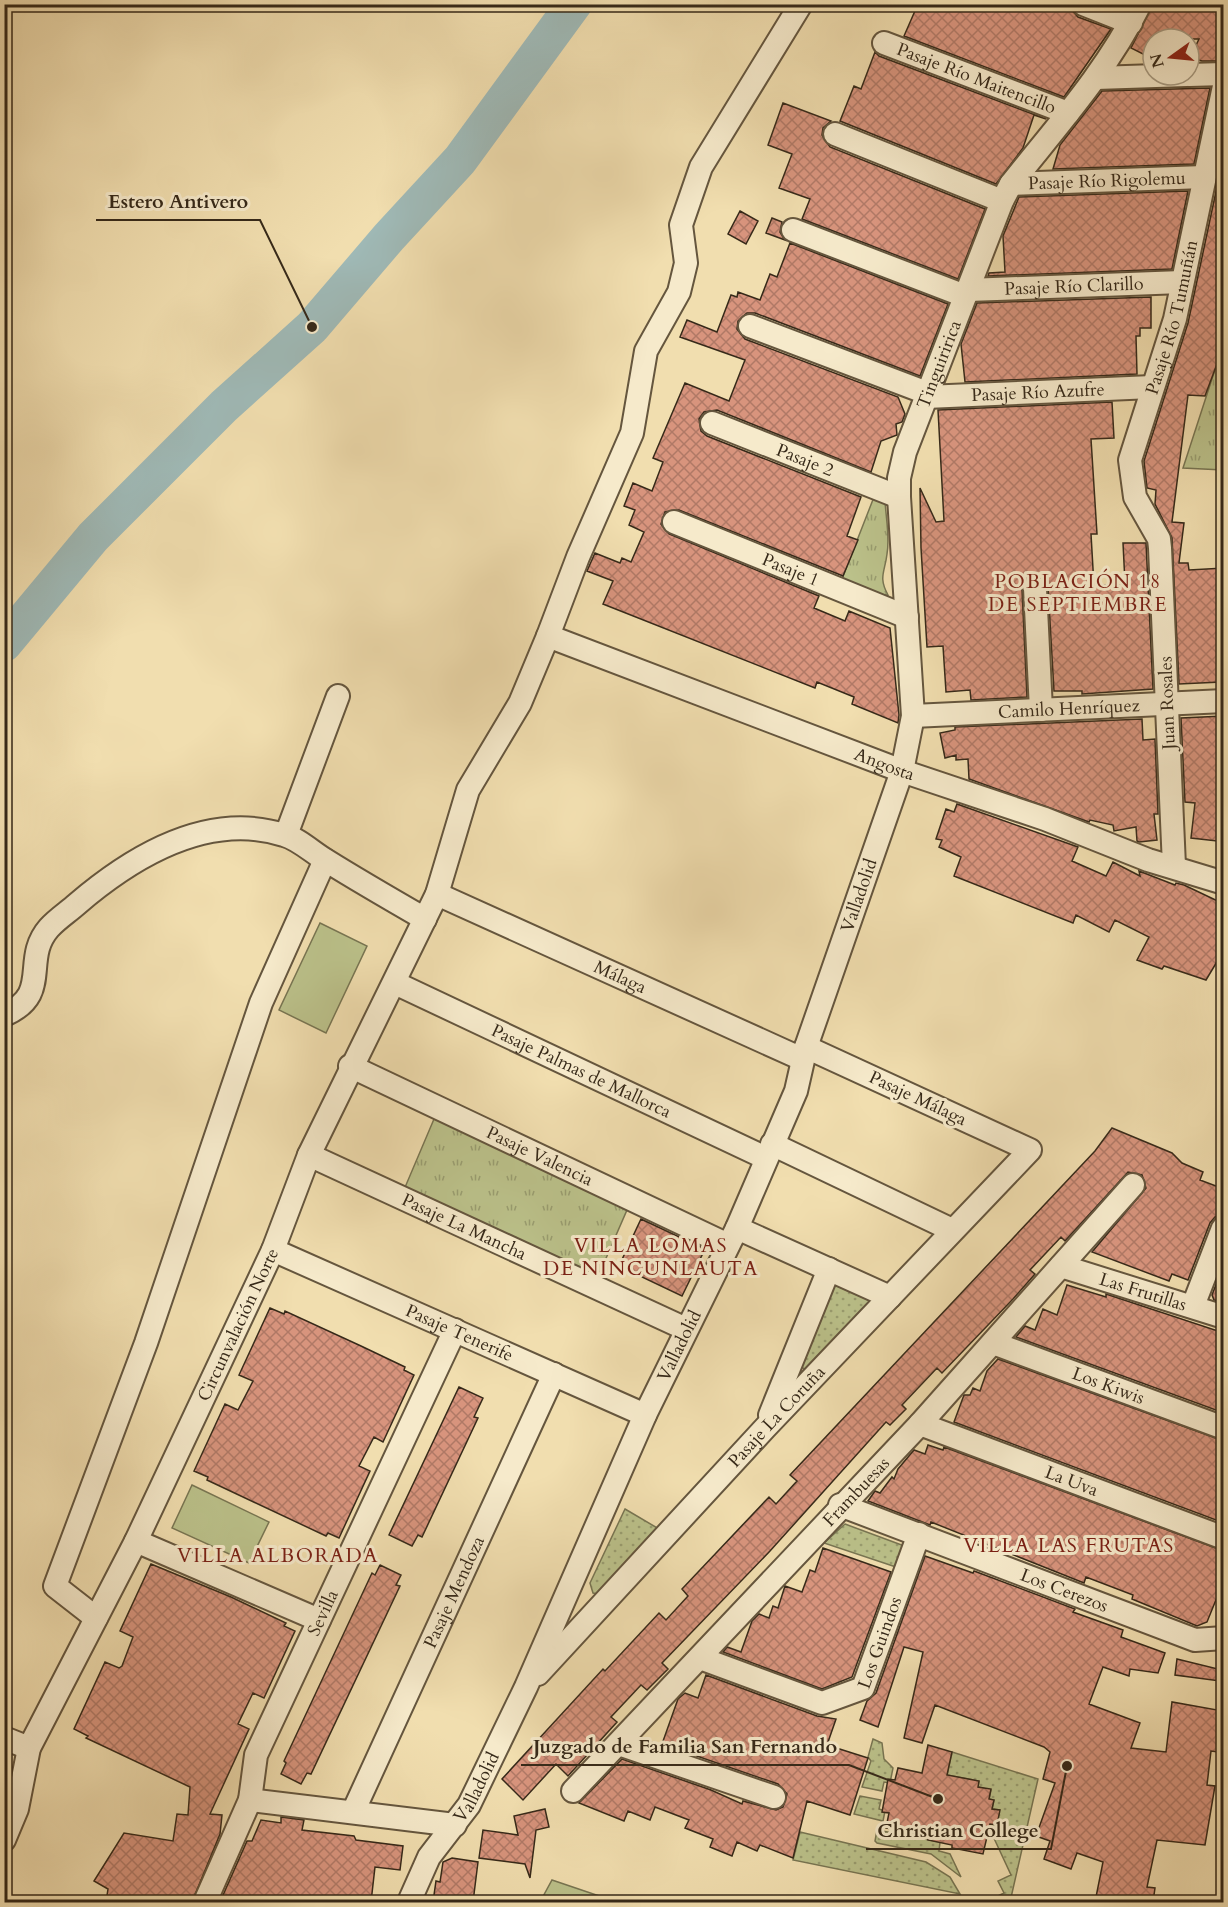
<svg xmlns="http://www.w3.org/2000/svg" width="1228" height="1907" viewBox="0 0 1228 1907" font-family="Cardo,serif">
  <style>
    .grass { fill: url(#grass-dots); stroke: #787552; stroke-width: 1.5 }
    .park { fill: url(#park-tufts); stroke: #787552; stroke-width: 1.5 }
    .pitch { fill: #bbc18a; stroke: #787552; stroke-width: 1.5 }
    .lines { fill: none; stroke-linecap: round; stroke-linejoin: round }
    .river { stroke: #9fb9b6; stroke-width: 36 }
    .building { fill: url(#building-cross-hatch); stroke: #362919; stroke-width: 1.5 }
    .minor-casing { stroke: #65563e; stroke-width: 26 }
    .minor { stroke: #f6eacb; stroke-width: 22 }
    .labels { text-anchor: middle; stroke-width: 6; stroke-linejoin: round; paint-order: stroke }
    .street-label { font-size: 18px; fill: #362919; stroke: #f6eacb }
    .neighbourhood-label { font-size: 20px; letter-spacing: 1.5px; fill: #7a1f14; stroke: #f6eacb }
    .leader { fill: none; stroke: #362919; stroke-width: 2 }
    .callout-dot { fill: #362919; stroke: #f6eacb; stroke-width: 2 }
    .callout-label { font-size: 20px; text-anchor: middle; font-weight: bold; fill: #362919; stroke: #f6eacb; stroke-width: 6; stroke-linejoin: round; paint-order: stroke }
  </style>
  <defs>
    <pattern id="grass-dots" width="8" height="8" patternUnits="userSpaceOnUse" patternTransform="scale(1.5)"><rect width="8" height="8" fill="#bbc18a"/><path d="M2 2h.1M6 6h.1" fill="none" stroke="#999d70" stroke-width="1.8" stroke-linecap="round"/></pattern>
    <pattern id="park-tufts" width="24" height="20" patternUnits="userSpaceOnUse" patternTransform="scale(1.5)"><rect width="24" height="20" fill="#bbc18a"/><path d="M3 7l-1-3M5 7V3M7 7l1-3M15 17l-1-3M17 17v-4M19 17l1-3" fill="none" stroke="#999d70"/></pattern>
    <pattern id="building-cross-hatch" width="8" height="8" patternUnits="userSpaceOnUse" patternTransform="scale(1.5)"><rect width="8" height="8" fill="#d8947d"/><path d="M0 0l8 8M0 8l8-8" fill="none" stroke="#b07966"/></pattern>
  </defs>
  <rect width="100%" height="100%" fill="#f1deaf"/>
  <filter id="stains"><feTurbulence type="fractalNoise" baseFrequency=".00333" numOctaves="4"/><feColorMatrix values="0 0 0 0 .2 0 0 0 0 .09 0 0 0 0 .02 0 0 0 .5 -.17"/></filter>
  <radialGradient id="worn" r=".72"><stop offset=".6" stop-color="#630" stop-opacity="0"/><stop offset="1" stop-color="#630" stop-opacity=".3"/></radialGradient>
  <path class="grass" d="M835,1285L871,1301V1304L806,1370L798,1365Z
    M625,1509L659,1529L598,1594L593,1593L590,1583Z
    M845,1524L907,1547L899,1568L824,1543Z
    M873,1739L882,1743L884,1759L893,1768L890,1783L884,1782L882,1791L862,1787L871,1761L868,1757Z
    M952,1752L1038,1779L1010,1902H1000L998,1896L1004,1893L998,1881L1011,1875L992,1834L987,1837L989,1824L997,1825L999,1810L992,1809L994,1800L989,1799L991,1790L978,1787L979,1781L947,1775Z
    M860,1796L881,1800L879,1809L885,1811L883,1821L854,1814Z
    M877,1830L940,1842L939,1851L950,1854L961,1877L931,1854L877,1843L875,1841Z
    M800,1832L926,1862L950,1877L960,1894L793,1860Z"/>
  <path class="park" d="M1223,345V470L1183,468Z
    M874,497L885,501C886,518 890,538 887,554C885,572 878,577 888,595L877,596L840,584Z
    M437,1112L630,1203L597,1279L403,1192Z"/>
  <path class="pitch" d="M320,923L367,946L326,1033L279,1010Z
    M192,1485L269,1522L249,1563L172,1528Z
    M552,1880L617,1902H540Z"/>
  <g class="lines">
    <path class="river" d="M4,644L93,537L224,406L312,327L389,237L460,160L574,4"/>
  </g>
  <path class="building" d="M918,4H1061L1070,8L1078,17L1111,29L1064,97L904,36Z
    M1153,4H1224V61H1202L1190,58L1199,39H1153V59L1131,48Z
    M875,52L879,56L1046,119L1034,115L1023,148L996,184L840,121L854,86L861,89Z
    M1210,88L1194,164L1053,169L1060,145L1102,91Z
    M783,103L831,121L823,128L822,135L830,147L985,209L958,279L802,219L810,199L779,188L792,154L768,145Z
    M1224,154V345L1205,396L1188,395L1172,522L1184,523L1179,563H1188L1189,570L1224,568V656H1220L1221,682L1179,684L1172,538L1155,504L1156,490L1147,488L1144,461L1188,323Z
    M1188,191L1172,269L988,276L989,273L1005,272L1003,236L1019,197Z
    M740,211L758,221L746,244L728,234Z
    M772,218L782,222L780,232L785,240L766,233Z
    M790,243L948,304L920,376L755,313H747L738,321L737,329L745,339L898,397L905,414L902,422L896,424L897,435L881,441L871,472L717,410L704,412L699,419L701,431L707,436L861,497L847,536L858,540L843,576L679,510L665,512L661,524L669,534L819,596L814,608L845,621L849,611L890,628L899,715L898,723L852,704L854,697L817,682L815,688L603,604L613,581L587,571L595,553L620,563L622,558L631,562L644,532L629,525L635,510L624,506L633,483L652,491L663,462L653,458L685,383L729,401L745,360L680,337L687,320L717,332L731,295L737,297L738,292L760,300L770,274L777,277Z
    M1151,297V328H1140V336H1136L1137,374L965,382L961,344L977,303Z
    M1112,402L1114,438L1091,439L1097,534H1091L1094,586L1125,583L1123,543H1146L1153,689L1082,694V691H1054L1048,587L1046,580L1035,575L1027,577L1022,589L1027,697L971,700L970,690L946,692L943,646L927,647L921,548L920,488L936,522L944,521L938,410Z
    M1224,716V805H1221L1217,841L1191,838L1195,803L1185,802L1181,718Z
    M1142,719L1143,740L1155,739L1158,814H1154L1157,840L1139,842L1137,841L1136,827L1114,831L1113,825L1090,820L1089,822L969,779L968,759L956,760V755L945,758L940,733L955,730V727Z
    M957,804L1078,847L1072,861L1106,876L1113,862L1140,876L1139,871L1175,885L1176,883L1184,885L1224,904V950L1206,980L1164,966L1162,969L1137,960L1149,937L1115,920L1109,932L1076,915L1073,923L954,876L961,857L939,847L942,840L936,839L946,809L954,812Z
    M1112,1128L1172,1153L1182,1163L1203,1172L1200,1180L1224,1189V1215L1215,1217L1210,1223L1188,1280L1172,1274L1169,1281L1092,1252L1146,1188L1142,1175L1128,1172L1065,1241L1061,1237L1030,1270L1035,1274L1013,1299L942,1373L937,1368L902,1405L906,1409L890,1425L886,1422L770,1551L662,1663L668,1669L647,1690L641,1685L611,1717L617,1722L568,1776L556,1764L523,1800L502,1779L603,1669L605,1671L659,1613L666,1620L688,1596L682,1589L769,1497L776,1504L797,1481L790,1475L1095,1151Z
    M641,1219L705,1249L682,1296L619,1266Z
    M1224,1264V1303L1214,1300L1212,1295Z
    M1067,1285L1106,1297V1294L1224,1333V1413L1016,1337L1025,1326L1035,1330L1043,1309L1057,1315Z
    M270,1308L284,1314L285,1311L361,1346L405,1367L404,1370L414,1375L383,1442L374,1437L359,1466L370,1471L339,1538L328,1533L326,1536L207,1480L208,1477L194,1471L225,1404L238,1410L253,1381L239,1375Z
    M998,1359L1224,1441V1523L954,1422L964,1395H970L973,1388L980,1391L987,1371Z
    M459,1387L483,1398L474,1417L478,1418L422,1537L418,1535L412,1546L389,1535Z
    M928,1445L943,1450L944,1447L1224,1551L1218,1570L1224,1572V1580L1207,1622L1197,1626L1132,1599L1133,1595L1086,1577L1084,1583L931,1522L930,1525L868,1501L875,1491L880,1493L892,1477L894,1479L898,1469L914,1450L925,1454Z
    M823,1548L891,1572L852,1677L822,1689L723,1652L727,1647L741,1652L752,1621L759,1614L769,1618L773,1606L778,1608L785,1586L802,1592L810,1570L815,1572Z
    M925,1556L973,1573L974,1571L1075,1609L1073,1612L1123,1630L1121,1637L1165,1653L1158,1673L1130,1669L1129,1676L1103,1667L1089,1704L1140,1723L1131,1748L1166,1752L1172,1702L1223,1711L1218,1752L1211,1751L1207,1785L1215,1786L1205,1845L1157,1840L1147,1887L1155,1888L1153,1902H1095L1103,1862L1077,1853L1071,1869L1044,1859L1050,1841L1036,1836L1055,1783L1043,1779L1050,1752L1044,1747L935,1705L922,1743L904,1738L923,1652L904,1647L878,1727L860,1720L867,1701L876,1693Z
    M151,1564L231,1597L286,1623L284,1626L295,1631L264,1698L253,1693L238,1724L249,1729L210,1814L222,1815L220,1834L192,1902L169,1896L168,1902H106L108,1889L94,1881L124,1833L173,1841L177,1814L188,1815L190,1787L86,1738L88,1736L74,1729L105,1662L119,1668L122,1666L133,1637L120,1631Z
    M380,1565L401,1575L396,1585L400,1586L311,1774L307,1773L301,1784L281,1774L286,1763L284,1761L372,1573L375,1575Z
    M1177,1659L1222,1670L1220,1681L1175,1675Z
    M706,1675L817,1716L836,1719L827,1745L868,1758L850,1815L807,1801L793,1858L760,1845L757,1851L737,1842L732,1856L710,1847L713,1839L685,1828L689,1820L655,1807L650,1820L628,1811L624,1821L579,1803L622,1759L711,1790L742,1804L743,1801L776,1810L783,1807L787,1794L778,1784L662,1744L678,1699L685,1693L698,1698Z
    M928,1745L952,1752L947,1775L979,1781L978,1787L991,1789L989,1799L994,1800L992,1809L1000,1810L997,1825L990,1824L983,1854L952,1848V1845L928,1840L929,1836L886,1828L889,1813L882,1812L888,1779L895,1780L898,1768L922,1773Z
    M545,1809L549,1827L536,1830L530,1878L525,1864L479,1858L483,1830L518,1835L514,1816Z
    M281,1817L304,1820L302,1830L354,1836L356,1840L403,1846L400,1870L375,1867L371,1902H220L247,1841H252L261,1820L281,1823Z
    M452,1858L478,1862L473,1902H433L436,1881L440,1882L443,1862Z"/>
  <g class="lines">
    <defs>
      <g id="minor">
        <path d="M1083,4L1131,23"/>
        <path id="s1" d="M884,43L1068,113"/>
        <path d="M1189,75L1224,74"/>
        <path d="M1096,78L1186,75"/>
        <path d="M835,134L1002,201"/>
        <path id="s2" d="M1011,184L1204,177"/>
        <path d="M793,230L965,296"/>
        <path id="s3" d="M968,290L1182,282"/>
        <path d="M750,326L927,393"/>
        <path id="s4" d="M926,397L1152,387"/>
        <path id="s5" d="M712,423L899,497"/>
        <path id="s6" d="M674,522L907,617"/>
        <path d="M1035,588L1041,710"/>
        <path id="s7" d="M548,636L902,771L1045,819L1148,860L1224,883"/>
        <path id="s8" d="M913,716L1224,701"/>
        <path d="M286,835L338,696"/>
        <path id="s9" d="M1174,866L1160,548L1159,539L1135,497L1130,460L1175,319L1224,86"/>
        <path id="s10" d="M437,894L802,1059"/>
        <path id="s11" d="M395,983L766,1158"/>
        <path d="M4,1015C53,994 21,960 49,928C57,919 68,912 77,904C132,857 208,811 284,835C299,839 313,853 327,861C359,881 392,900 425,919"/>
        <path id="s12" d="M350,1066L728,1245"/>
        <path d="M772,1144L952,1230"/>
        <path id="s13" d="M309,1155L686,1329"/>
        <path d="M737,1228L890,1297"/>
        <path id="s14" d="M273,1250L645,1415"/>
        <path id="s15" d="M1061,1266L1224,1317"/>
        <path d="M1193,1306L1223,1228"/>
        <path id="s16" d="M993,1343L1224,1428"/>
        <path d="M770,1415L829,1269"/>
        <path id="s17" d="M920,1424L1224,1538"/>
        <path id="s18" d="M840,1505L1195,1640L1224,1638"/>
        <path d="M136,1541L319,1620"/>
        <path d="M96,1618L55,1586L146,1343L261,1003L325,860"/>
        <path id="s19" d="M700,1658L822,1703L863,1688L919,1534"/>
        <path id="s20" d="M538,1674L765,1428L1030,1150L806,1047"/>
        <path d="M4,1738L29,1748"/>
        <path d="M619,1744L774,1797"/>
        <path id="s21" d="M573,1791L920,1424L1133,1185"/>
        <path d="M250,1800L455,1825"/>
        <path id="s22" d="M353,1812L554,1374"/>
        <path id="s23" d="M4,1840L17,1809L29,1748L136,1541L273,1250L309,1155L437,894L468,790L520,703L548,636L578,557L632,433L646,351L679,292L686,263L681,225L701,167L801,4"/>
        <path id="s24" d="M205,1902L250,1800L256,1755L455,1330"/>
        <path id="s25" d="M409,1902L429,1857L469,1805L526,1687L645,1415L737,1228L796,1091L806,1047L902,771L913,716L899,497V478L905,452L1002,201L1011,184C1057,126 1107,71 1140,4"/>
      </g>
    </defs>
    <use href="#minor" class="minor-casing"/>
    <use href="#minor" class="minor"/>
  </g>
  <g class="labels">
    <g class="street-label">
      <text dy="6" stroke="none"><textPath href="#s1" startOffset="99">Pasaje Río Maitencillo</textPath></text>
      <text dy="6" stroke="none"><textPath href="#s2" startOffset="96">Pasaje Río Rigolemu</textPath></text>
      <text dy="6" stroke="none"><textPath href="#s3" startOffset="106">Pasaje Río Clarillo</textPath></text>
      <text dy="6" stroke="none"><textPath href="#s9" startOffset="562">Pasaje Río Tumuñán</textPath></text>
      <text dy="6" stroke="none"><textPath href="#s25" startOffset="1653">Tinguiririca</textPath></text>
      <text dy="6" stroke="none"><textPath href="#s4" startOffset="112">Pasaje Río Azufre</textPath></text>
      <text dy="6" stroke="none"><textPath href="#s5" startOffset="100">Pasaje 2</textPath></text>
      <text dy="6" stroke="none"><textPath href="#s6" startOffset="126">Pasaje 1</textPath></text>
      <text transform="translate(1167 703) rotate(-92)" y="6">Juan Rosales</text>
      <text dy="6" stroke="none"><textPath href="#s8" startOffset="156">Camilo Henríquez</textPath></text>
      <text dy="6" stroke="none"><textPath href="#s7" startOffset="360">Angosta</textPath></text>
      <text dy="6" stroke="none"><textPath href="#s25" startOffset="1106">Valladolid</textPath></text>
      <text dy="6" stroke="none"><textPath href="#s10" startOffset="201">Málaga</textPath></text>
      <text dy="6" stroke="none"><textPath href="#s11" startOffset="206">Pasaje Palmas de Mallorca</textPath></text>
      <text transform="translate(918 1098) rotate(25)" y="6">Pasaje Málaga</text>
      <text dy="6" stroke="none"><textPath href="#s12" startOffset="210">Pasaje Valencia</textPath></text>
      <text dy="6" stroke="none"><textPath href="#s13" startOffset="171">Pasaje La Mancha</textPath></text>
      <text dy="6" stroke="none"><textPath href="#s15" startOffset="86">Las Frutillas</textPath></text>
      <text dy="6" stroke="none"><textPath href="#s23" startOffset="568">Circunvalación Norte</textPath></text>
      <text dy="6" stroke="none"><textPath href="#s14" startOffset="204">Pasaje Tenerife</textPath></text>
      <text dy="6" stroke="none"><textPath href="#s25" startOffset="620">Valladolid</textPath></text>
      <text dy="6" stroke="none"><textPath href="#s16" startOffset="123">Los Kiwis</textPath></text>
      <text dy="6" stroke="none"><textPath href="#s20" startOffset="351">Pasaje La Coruña</textPath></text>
      <text dy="6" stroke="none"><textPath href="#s17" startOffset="162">La Uva</textPath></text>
      <text dy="6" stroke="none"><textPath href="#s21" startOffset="412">Frambuesas</textPath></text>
      <text dy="6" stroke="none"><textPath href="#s18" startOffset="240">Los Cerezos</textPath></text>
      <text dy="6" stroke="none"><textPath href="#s22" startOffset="242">Pasaje Mendoza</textPath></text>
      <text dy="6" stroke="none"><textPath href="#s24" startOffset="314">Sevilla</textPath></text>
      <text dy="6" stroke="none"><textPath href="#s19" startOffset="222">Los Guindos</textPath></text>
      <text dy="6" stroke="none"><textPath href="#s25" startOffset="134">Valladolid</textPath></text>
    </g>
    <g class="neighbourhood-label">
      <text x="1078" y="588">POBLACIÓN 18<tspan x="1078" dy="23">DE SEPTIEMBRE</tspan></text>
      <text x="651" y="1252">VILLA LOMAS<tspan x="651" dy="23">DE NINCUNLAUTA</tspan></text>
      <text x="1069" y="1552">VILLA LAS FRUTAS</text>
      <text x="278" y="1562">VILLA ALBORADA</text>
    </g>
  </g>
  <path class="leader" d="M312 327L260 220H96M938 1799L849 1765H521M1067 1766L1051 1849H866"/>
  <g class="callout-dot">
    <circle cx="312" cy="327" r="6"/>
    <circle cx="938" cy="1799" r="6"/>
    <circle cx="1067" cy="1766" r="6"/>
  </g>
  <g class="callout-label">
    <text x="178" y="208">Estero Antivero</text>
    <text x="685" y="1753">Juzgado de Familia San Fernando</text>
    <text x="958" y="1837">Christian College</text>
  </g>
  <rect width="1228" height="1907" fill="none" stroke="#f1deaf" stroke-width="24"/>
  <rect x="6" y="6" width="1216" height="1895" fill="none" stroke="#362919" stroke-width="3"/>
  <rect x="12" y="12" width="1204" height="1883" fill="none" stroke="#362919" stroke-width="1.5"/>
  <g transform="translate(1171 57) rotate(255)"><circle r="28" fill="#f6eacb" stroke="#a99d84" stroke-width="1.5"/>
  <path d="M0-4.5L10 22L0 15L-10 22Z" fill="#8f2418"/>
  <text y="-9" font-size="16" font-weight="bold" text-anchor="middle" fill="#362919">N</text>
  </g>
  <rect width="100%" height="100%" filter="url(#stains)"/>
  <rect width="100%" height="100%" fill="url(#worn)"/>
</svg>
